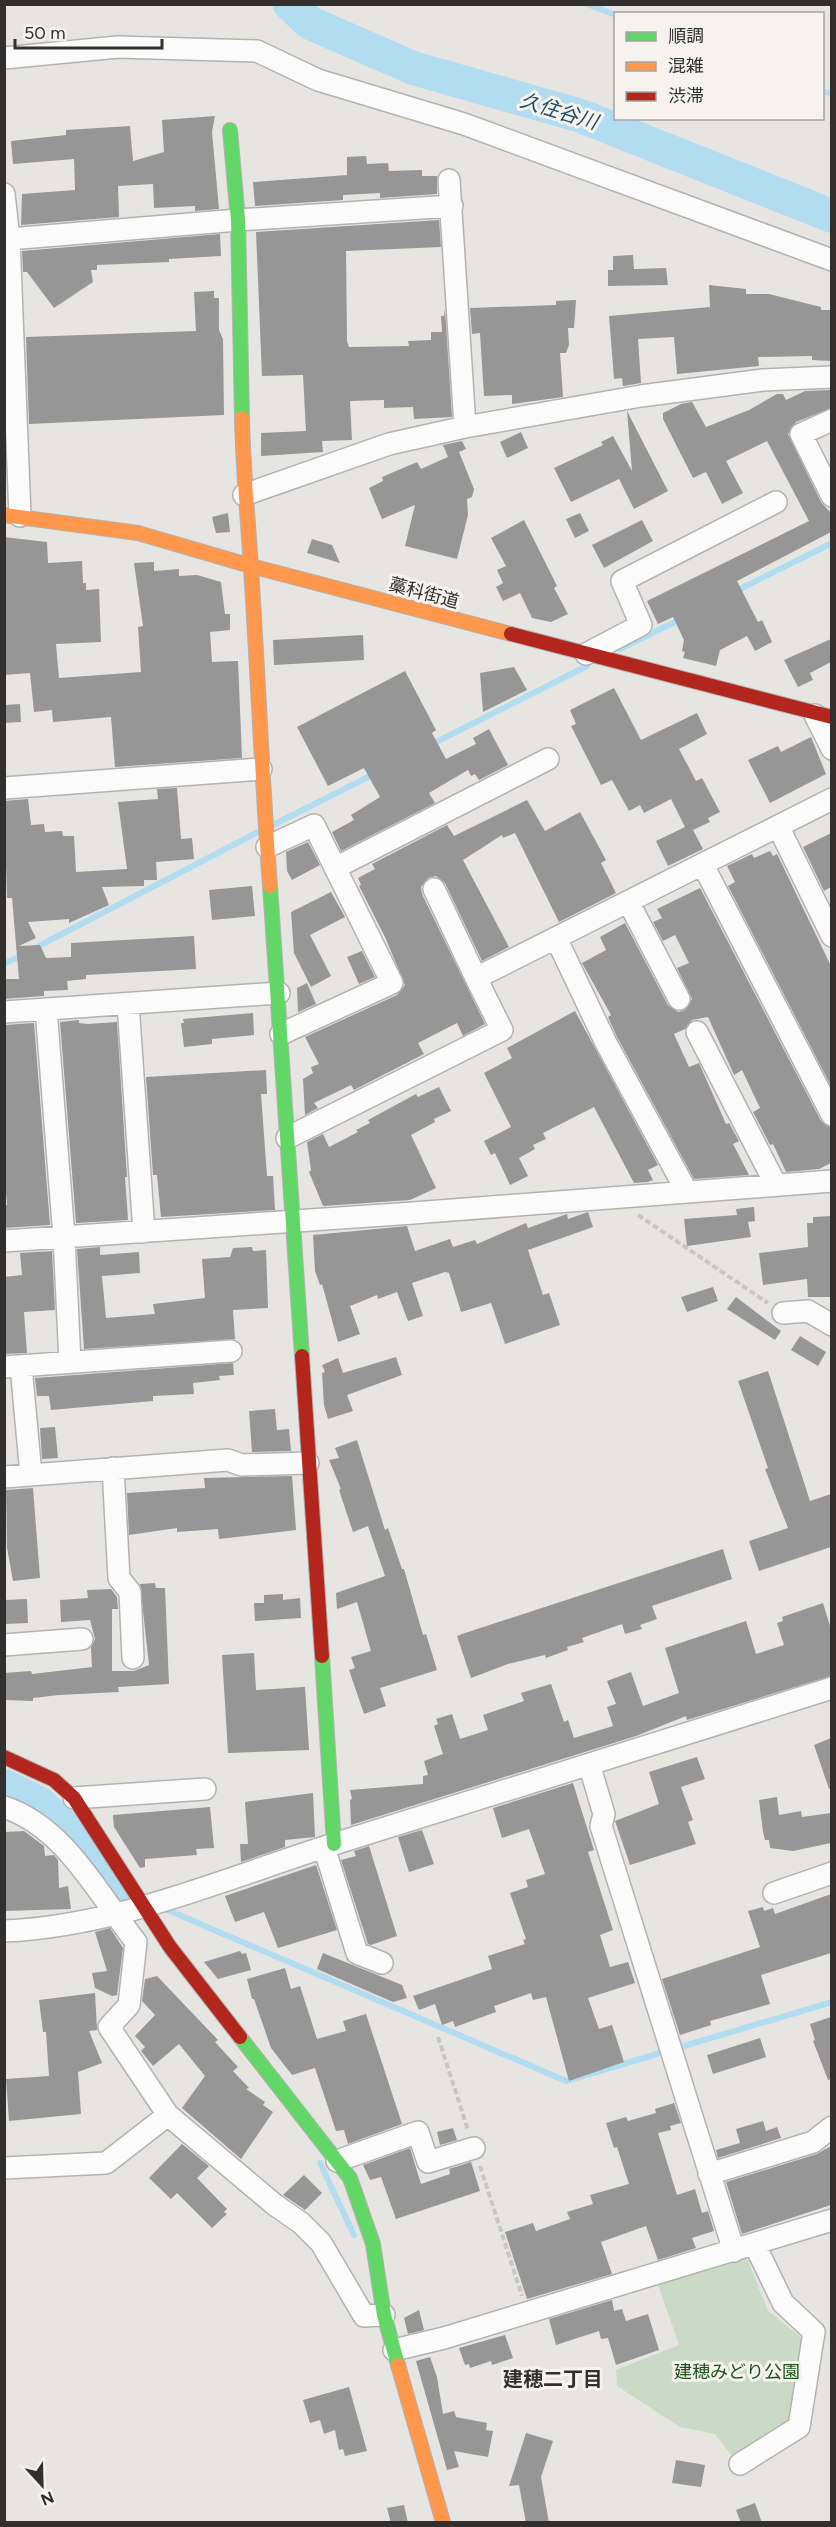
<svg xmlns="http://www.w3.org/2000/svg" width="836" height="2527" viewBox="0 0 836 2527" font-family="Figtree,'Noto Sans JP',sans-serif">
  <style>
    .green { fill: #cadac6 }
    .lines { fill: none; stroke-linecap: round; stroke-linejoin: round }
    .stream { stroke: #b2ddf1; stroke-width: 6 }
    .river { stroke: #b2ddf1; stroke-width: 34 }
    .building { fill: #979696 }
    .street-casing { stroke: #b3b2b0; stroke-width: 24 }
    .fast-casing { stroke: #b3b2b0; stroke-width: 16 }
    .slow-casing { stroke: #b3b2b0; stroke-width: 16 }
    .jam-casing { stroke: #b3b2b0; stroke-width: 16 }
    .path { stroke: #c6c6c5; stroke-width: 4; stroke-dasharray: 6 3; stroke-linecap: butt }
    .street { stroke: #fbfbfb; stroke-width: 21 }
    .fast { stroke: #63d668; stroke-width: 14 }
    .slow { stroke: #ff974d; stroke-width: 14 }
    .jam { stroke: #b3261e; stroke-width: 14 }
    .labels { text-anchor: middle; stroke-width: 6; stroke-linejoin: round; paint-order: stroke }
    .street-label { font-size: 18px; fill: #31302e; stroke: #f6f2ed }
    .park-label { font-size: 18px; fill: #1b531b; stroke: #f6f2ed }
    .water-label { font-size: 20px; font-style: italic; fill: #1c4d62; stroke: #f6f2ed }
    .neighbourhood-label { font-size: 20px; font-weight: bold; fill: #31302e; stroke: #f6f2ed }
  </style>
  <rect width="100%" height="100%" fill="#e7e5e2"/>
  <path class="green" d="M745,2253L768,2311L807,2342L793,2425L736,2461L715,2434L680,2427L617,2386L616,2370L679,2345L657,2282Z"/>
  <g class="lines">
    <path class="stream" d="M587,4L616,15
      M822,91L832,94
      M736,591L832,543
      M620,649L681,619
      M430,745L587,666
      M275,824L376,773
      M35,948L258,832
      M4,964L24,954
      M163,1908L566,2081L832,2002
      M320,2163L354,2235"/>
    <path class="river" d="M290,4L310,23L413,68L581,116L832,216
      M4,1786L40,1804L79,1841L118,1889"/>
  </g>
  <path class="building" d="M215,116L212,132L219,209L195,211V206L154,208L153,184L118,186L119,217L21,225L22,194L75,190L74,159L13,164L11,141L66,135V130L130,126L133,161L164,152L162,120Z
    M366,156L367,164L388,163L389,171L422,170V176H437V194L380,198V193L343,195V200L255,206L253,182L347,175V157Z
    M439,220L441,247L346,251L347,341L349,347L409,346L408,341L431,340V332H442L441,316H444L445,309L452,417L414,419L413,407L384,408V400L350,401L352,440L322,441L323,452L261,456V433L306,431L303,375L262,376L256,232Z
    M220,234L221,256L169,259V262L97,265V270H91L93,282L54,308L27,272H23L22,251Z
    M633,255L634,269L666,268L668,285L608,286V270H613V256Z
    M709,285L746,289V294H769L821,307V310H831V361L812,360V356L758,357L759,366L677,374L674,337L638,339L641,383L623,386L622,378L614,379L609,316L710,307Z
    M214,291V298H219V330L223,339L224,415L29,424L26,337L196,331L194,292Z
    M576,300L574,328H568L569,345L566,353H560L563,397L512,404V395L484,396L480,333L472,334L470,308L556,305V301Z
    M831,390V408L796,422L788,434L821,502L831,513V532L737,581L758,622L762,620L772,642L755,651L747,636L720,650L716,666L683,658L685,652L682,651L684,640L673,617L658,624L647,601L809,521L767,441L726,461L743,493L722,504L706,472L693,478L663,419V413L681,404L692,402L706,427L749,410L777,394H783L786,400L805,391Z
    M627,411L668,491L634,509L619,479L571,502L554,468L603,445L601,442L613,436L632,471Z
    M521,432L528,448L507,458L500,442Z
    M462,441L466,449L459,452L474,489L472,497L467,499L468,515L457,559L405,546L415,505L382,519L369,488L383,481L382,477L417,462L421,469L448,457L443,445Z
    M228,513L230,532L216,533L212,517Z
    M580,513L589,531L575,538L566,519Z
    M524,520L557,586L554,588L568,614L551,622L532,618L520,593L503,601L496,587L503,583L497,570L506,566L491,538Z
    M642,520L653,541L604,568L592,545Z
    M4,537L47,542L48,563L82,561L83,583H86V590L99,589L101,642L56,644L59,678L141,672L138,627L143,626L134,563L154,562V571L179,569V576L197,575L221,582L225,614H230V630L210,632L212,662L238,661L242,758L115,767L111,717L53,722L52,710L34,712L30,673L4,675Z
    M312,539L332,545L340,563L307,553Z
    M363,635L364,660L274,665L273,640Z
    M831,639V662L810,673L813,680L798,687L784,660Z
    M514,667L527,690L483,712L480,673Z
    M405,671L436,730L432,733L446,759L476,744L473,738L489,729L508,765L479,780L475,774L471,776L468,770L429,793L435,803L341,851L332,832L354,820L351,815L380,797L364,768L328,786L297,727Z
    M614,688L641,740L697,713L707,734L679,749L696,781L702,778L720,812L708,818L710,822L693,830L703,849L668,866L656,841L685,827L671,799L644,813L640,805L629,811L612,780L601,785L571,726L576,724L570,710Z
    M20,704L21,722L4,723V705Z
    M811,737L826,774L770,803L748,760L778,746L781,752Z
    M177,788L181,839L192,838L194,859L156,862L157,880H144V886L102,887L109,905L69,923V919L28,922L36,938L19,946L40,945L46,958L71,957V943L194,936L196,969L86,975V979L67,981L68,990L44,991V996L4,999V979H19L12,898H7L4,801L28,799L31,825L44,824L45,832L62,831L63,836H74L76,872L127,869L118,802L158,799L157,789Z
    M527,800L545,831L580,812L606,860L601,863L616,893L559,922L515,833L503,838L502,835L463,860L509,947L482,961L445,883L436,876L428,878L421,887L422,894L485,1024L463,1036L457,1023L418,1043L424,1054L354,1090L351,1085L314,1103L318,1108L305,1115L303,1079L313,1073L311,1067L319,1064L305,1037L397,995L405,985L385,937L359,886L361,885L358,878L375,869L372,864L447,825L454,836Z
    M831,833V887L824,891L803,847Z
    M308,842L320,865L292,880L287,871L286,852Z
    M770,851L773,856L777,854L831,966V1086L728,886L735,882L727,866L752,854L754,858Z
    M252,886L255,916L212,920L209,890Z
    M700,888L821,1121L831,1128V1163L819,1169L786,1172L773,1144L770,1145L753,1112L760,1108L742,1070L734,1075L708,1017L692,1020L685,1029L674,1034L689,1067L699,1063L726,1124L729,1123L739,1141L733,1144L749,1175L694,1179L617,1037L608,1017L611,1015L582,963L606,950L600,937L625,923L668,1005L678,1012L685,1010L692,999L677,968L689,963L675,935L663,941L653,922L662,918L657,909Z
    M331,892L345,917L310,935L331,976L311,987L294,953L291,912Z
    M362,951L375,977L359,984L347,957Z
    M307,983L316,1004L298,1012L297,988Z
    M575,1011L658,1165L648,1170L653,1180L648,1182L634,1183L594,1107L543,1133L546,1139L533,1145L535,1149L519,1158L528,1176L510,1185L495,1153L491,1155L484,1141L511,1127L484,1073L512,1058L507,1048Z
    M253,1013L254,1035L212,1039V1044L184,1047L181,1023H184L183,1019Z
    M79,1020V1023L88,1024L117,1022L127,1177H125L128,1220L76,1223L60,1022Z
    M34,1023L50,1225L4,1228V1205H7L4,1169V1025Z
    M266,1070L267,1094H261L267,1176H273L275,1210L161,1217L157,1175H153L146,1077Z
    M439,1087L451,1111L434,1119L435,1122L411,1135L436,1188L410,1200L323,1206L309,1172L311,1170L307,1142L323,1134L329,1147L358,1132L356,1130L370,1123L368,1120L416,1094L418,1097Z
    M754,1207L755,1221L748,1222L751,1237L687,1246L684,1219L737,1215L736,1209Z
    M588,1212L593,1227L528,1250L543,1295L549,1293L560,1325L505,1344L491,1303L461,1312L449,1273L445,1272L412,1283L423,1316L408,1321L397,1292L378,1299L377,1295L350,1306L360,1334L338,1342L322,1284L320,1285L315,1271L313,1235L407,1226L415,1251L450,1239L453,1247L475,1240L477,1244L526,1223L528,1228L567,1214L568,1219Z
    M831,1216V1297H808L807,1279L763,1285L759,1253L808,1247L807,1223H813V1217Z
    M100,1247V1255L139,1252L140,1273L102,1276L106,1318L155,1314L153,1304L205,1298L202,1259L230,1257L233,1248L252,1247L253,1251L266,1250L268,1308L233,1310L235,1339L84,1349L77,1249Z
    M52,1251L55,1310L24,1312L27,1353L4,1354V1277L22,1275L20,1253Z
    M713,1287L718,1301L687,1312L681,1297Z
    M736,1297L781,1331L775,1340L727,1309Z
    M800,1336L826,1352L818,1366L791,1350Z
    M396,1357L402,1375L347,1395L353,1411L328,1419L324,1405L322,1373L325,1372L322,1365L338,1358L343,1373Z
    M233,1363L234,1375L219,1376L220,1380L193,1383L194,1394L153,1396V1401L51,1410L49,1396H37L35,1378Z
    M768,1371L810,1501L831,1494V1547L759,1571L749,1541L788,1528L765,1469L768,1468L738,1381Z
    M275,1409L277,1430L289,1429L291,1451L252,1452L249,1411Z
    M55,1427L58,1458L42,1459L40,1428Z
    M357,1440L385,1530L388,1528L402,1569H404L423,1635L426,1634L437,1670L380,1688L386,1706L364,1714L349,1670L355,1668L351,1657L371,1651L357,1602L337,1609L336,1593L385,1576L368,1526L353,1532L339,1490L341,1489L329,1460L339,1458L335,1448Z
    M292,1476L296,1530L219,1539L218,1529L177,1532V1528L129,1535L127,1493L205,1488L204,1478Z
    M33,1488L40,1578L13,1581L7,1548L6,1490Z
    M723,1549L732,1579L652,1606L657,1619L640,1625L642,1629L625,1634L622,1624L582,1638L584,1642L567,1647L568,1650L546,1658L545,1655L508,1664L471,1678L457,1636L462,1634Z
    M155,1583L156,1588H165L169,1684L118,1687L119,1692L59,1695L33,1698V1701L4,1700V1673L31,1671L32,1674L92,1667L91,1647L95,1639L90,1620L61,1622L60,1600L88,1598L87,1590L111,1589L117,1597L118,1609H112V1671H134L149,1665L140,1584Z
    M283,1594V1600L300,1598L301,1618L255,1621L254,1603H264V1595Z
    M27,1599L28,1623L5,1624L4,1600Z
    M823,1603L831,1629V1676L687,1720L686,1716L636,1736L351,1825L350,1800L352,1799L350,1790L423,1784V1776L428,1775L424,1761L443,1754L434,1726L438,1724L436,1719L452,1714L460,1739L488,1730L483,1715L524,1701L521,1693L551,1684L564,1722L568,1720L574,1738L613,1726L607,1707L616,1704L607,1681L631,1672L643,1706L679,1693L665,1648L746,1621L756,1654L784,1645L777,1623L783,1621L782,1617Z
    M254,1653L256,1690L305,1687L309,1750L228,1753L222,1655Z
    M831,1738V1788L829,1789L814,1745Z
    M697,1757L705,1779L681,1787L693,1820L688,1822L696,1844L630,1865L615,1821L659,1804L649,1772Z
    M573,1783L594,1850L588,1852L613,1930L600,1935L610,1967L628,1962L635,1983L588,1998L599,2029L612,2025L624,2062L569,2081L546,1997L533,2000L531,1993L494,2006L496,2012L455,2027L453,2021L442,2025L435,2004L419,2010L413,1996L492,1969L488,1956L525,1944L523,1940L526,1939L510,1893L528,1887L526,1880L545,1874L529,1829L502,1838L493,1808Z
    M313,1793L315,1837L285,1840V1847L241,1862L240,1844H248L245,1802Z
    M777,1797L779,1815L801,1811L802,1817L831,1813V1843L793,1851L770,1848L769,1840H765L763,1832L759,1800Z
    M210,1807L214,1848L196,1849L197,1855L145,1859V1867L140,1868L114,1827L113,1815Z
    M422,1830L434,1864L409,1872L398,1837Z
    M24,1831L44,1846L45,1856L54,1855L58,1860L59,1888L68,1886L71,1909L4,1911V1832Z
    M369,1846L397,1936L371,1945L368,1944L341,1860L356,1856L354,1851Z
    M316,1865L337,1930L278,1948L264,1912L235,1922L225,1896Z
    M831,1894V1953L761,1975L770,2004L710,2021L711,2025L680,2035L662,1979L760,1947L748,1911L763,1907L764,1911L773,1908L775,1914Z
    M110,1928L123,1948L117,1995L112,1996L95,1988L92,1973L107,1971L95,1932Z
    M240,1951L242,1954L246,1953L251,1970L218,1979L204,1962Z
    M323,1953L402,1985L407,1998L393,2002L317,1969Z
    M285,1968L291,1989L300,1986L317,2039L346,2031L343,2021L366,2014L402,2124L348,2144L344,2130L336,2131L315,2068L292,2075L271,2048L254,1999H252L247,1979Z
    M157,1976L218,2040L215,2042L238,2067L233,2071L249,2088L246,2089L265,2102L263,2105L273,2112L241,2159L182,2108L205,2076L179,2044L153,2066L141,2051L145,2047L135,2036L155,2015L142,2001L145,1979Z
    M95,1993L97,2030L89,2031L102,2063L78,2072L81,2114L9,2121L6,2079L49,2076L46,2032H43L39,2000Z
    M831,2017V2079L828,2080L813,2041L815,2040L810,2024Z
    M760,2038L766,2057L713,2074L707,2055Z
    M674,2103L681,2123L670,2126L671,2130L658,2133L677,2195L695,2189L702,2213L708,2211L714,2231L692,2238L696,2248L658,2260L646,2226L601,2242L612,2274L527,2299L505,2232L533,2223L536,2231L570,2219L567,2212L593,2204L590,2195L629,2184L617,2147L614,2148L606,2123L626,2117L628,2121L656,2113L655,2109Z
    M763,2121L766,2131L777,2127L781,2138L718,2158L716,2150L740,2143L736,2129Z
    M453,2128L457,2140L440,2145L437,2132Z
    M182,2144L209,2166L197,2178L227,2209L224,2212L227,2214L212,2228L177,2193L171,2199L149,2178Z
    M831,2146V2205L742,2234L726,2182L817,2154Z
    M410,2148L421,2184L450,2174L449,2169L471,2162L480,2191L396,2219L381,2177L370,2180L363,2165Z
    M304,2175L322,2193L305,2210L283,2195Z
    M612,2300L614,2311L622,2309L626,2321L648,2314L659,2350L616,2365L608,2338L601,2339L599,2331L556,2345L549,2319Z
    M419,2310L424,2330L408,2334L404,2318Z
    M505,2335L513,2358L492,2365L491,2361L470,2368L469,2364L465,2365L459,2348Z
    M430,2357L437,2377L443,2414L454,2411L456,2417L487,2423L486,2430L493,2431L488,2457L454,2451L459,2467L447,2470L416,2361Z
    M349,2387L367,2451L345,2456L343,2449L339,2450L335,2430L324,2434L320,2420L310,2423L303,2400Z
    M526,2433L553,2441L541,2477L549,2523H526L519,2485L509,2486Z
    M676,2460L705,2465L701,2487L672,2483Z
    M755,2503L762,2523H741L736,2510Z
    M404,2505L408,2523H391L387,2508Z"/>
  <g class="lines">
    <defs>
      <path id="street" d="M4,58L118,47L257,51L318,80L464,124L832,260
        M449,180L465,427
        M4,194L9,239L20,516
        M9,239L238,220L452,206
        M832,420L801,434L832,496
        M244,495L389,444L465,427L641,396L763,380L832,377
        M586,654L641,625L622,581L776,502
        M815,715L832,749
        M4,788L261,769
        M778,826L832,936
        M267,847L314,825L392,983L281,1034
        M703,865L832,1115
        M335,868L548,759
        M434,889L476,978
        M629,903L679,999
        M557,940L606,1043L687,1192
        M128,1004L144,1232
        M46,1009L64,1237L70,1362
        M4,1012L279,993
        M697,1032L776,1185
        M287,1138L502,1030L476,978L832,799
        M4,1241L413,1213L832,1181
        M783,1313L808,1311L832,1325
        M21,1366L31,1475
        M4,1367L231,1351
        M113,1468L119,1578L130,1592L133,1658
        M4,1477L228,1460L242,1465L308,1463
        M4,1645L82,1639
        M589,1764L604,1814L601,1826L734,2251
        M74,1798L205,1789
        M4,1807C65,1827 98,1894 136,1942L129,2005L109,2027L168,2115
        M324,1847L357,1953L382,1963
        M774,1893L832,1873
        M4,1931C120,1926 228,1877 337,1843C502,1791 667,1741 832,1688
        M337,2161L418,2132L428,2162L474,2148
        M4,2168L106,2163L168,2115L275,2205L301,2223L321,2243L364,2316L384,2315
        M709,2174L813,2142L832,2127
        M394,2350L444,2338L832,2220
        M740,2464L799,2427L814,2332L783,2303L755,2245"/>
      <path id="fast" d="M230,130L238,220L242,418
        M270,886L302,1356
        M322,1656L334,1844
        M240,2037L350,2178L373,2244L384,2315L398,2365"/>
      <path id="slow" d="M242,418C243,469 248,518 251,568C258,674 262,780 270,886
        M4,515L138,533L251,566L511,634
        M398,2365L443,2522"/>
      <path id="jam" d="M511,634L832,717
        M302,1356L322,1656
        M4,1757L54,1780L74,1798L170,1947L240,2037"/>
    </defs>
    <use href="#street" class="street-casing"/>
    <use href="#fast" class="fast-casing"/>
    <use href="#slow" class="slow-casing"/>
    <use href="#jam" class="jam-casing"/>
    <path class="path" d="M638,1215L768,1303
      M438,2037L468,2130
      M480,2166L522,2296"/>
    <use href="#street" class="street"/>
    <use href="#fast" class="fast"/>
    <use href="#slow" class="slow"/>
    <use href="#jam" class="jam"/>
  </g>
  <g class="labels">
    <g class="street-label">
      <text transform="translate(424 593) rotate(15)" y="6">藁科街道</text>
    </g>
    <g class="park-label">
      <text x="737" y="2378">建穂みどり公園</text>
    </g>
    <g class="water-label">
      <text transform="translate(559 111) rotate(17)" y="7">久住谷川</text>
    </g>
    <g class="neighbourhood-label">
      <text x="553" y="2386">建穂二丁目</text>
    </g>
  </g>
  <rect width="836" height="2527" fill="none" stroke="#31302e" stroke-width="12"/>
  <rect x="614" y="12" width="210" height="108" fill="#f6f2ed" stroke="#a7a4a1" stroke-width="1.5"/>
  <rect x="626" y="32" width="30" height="9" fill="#63d668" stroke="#a7a4a1" stroke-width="1.5"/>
  <text x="668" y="42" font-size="18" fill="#31302e">順調</text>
  <rect x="626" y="62" width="30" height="9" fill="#ff974d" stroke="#a7a4a1" stroke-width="1.5"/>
  <text x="668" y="72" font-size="18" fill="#31302e">混雑</text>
  <rect x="626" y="92" width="30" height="9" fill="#b3261e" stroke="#a7a4a1" stroke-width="1.5"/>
  <text x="668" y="102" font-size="18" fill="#31302e">渋滞</text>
  <g transform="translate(42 2485) rotate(158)" stroke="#f6f2ed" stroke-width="4.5" paint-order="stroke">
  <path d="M0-4.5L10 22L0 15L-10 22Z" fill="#31302e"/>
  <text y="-9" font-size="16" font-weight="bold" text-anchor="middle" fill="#31302e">N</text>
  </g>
  <path d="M15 39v9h147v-9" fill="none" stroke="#31302e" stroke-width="3"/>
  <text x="24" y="39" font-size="18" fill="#31302e" stroke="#f6f2ed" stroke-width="4.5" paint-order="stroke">50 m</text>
</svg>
